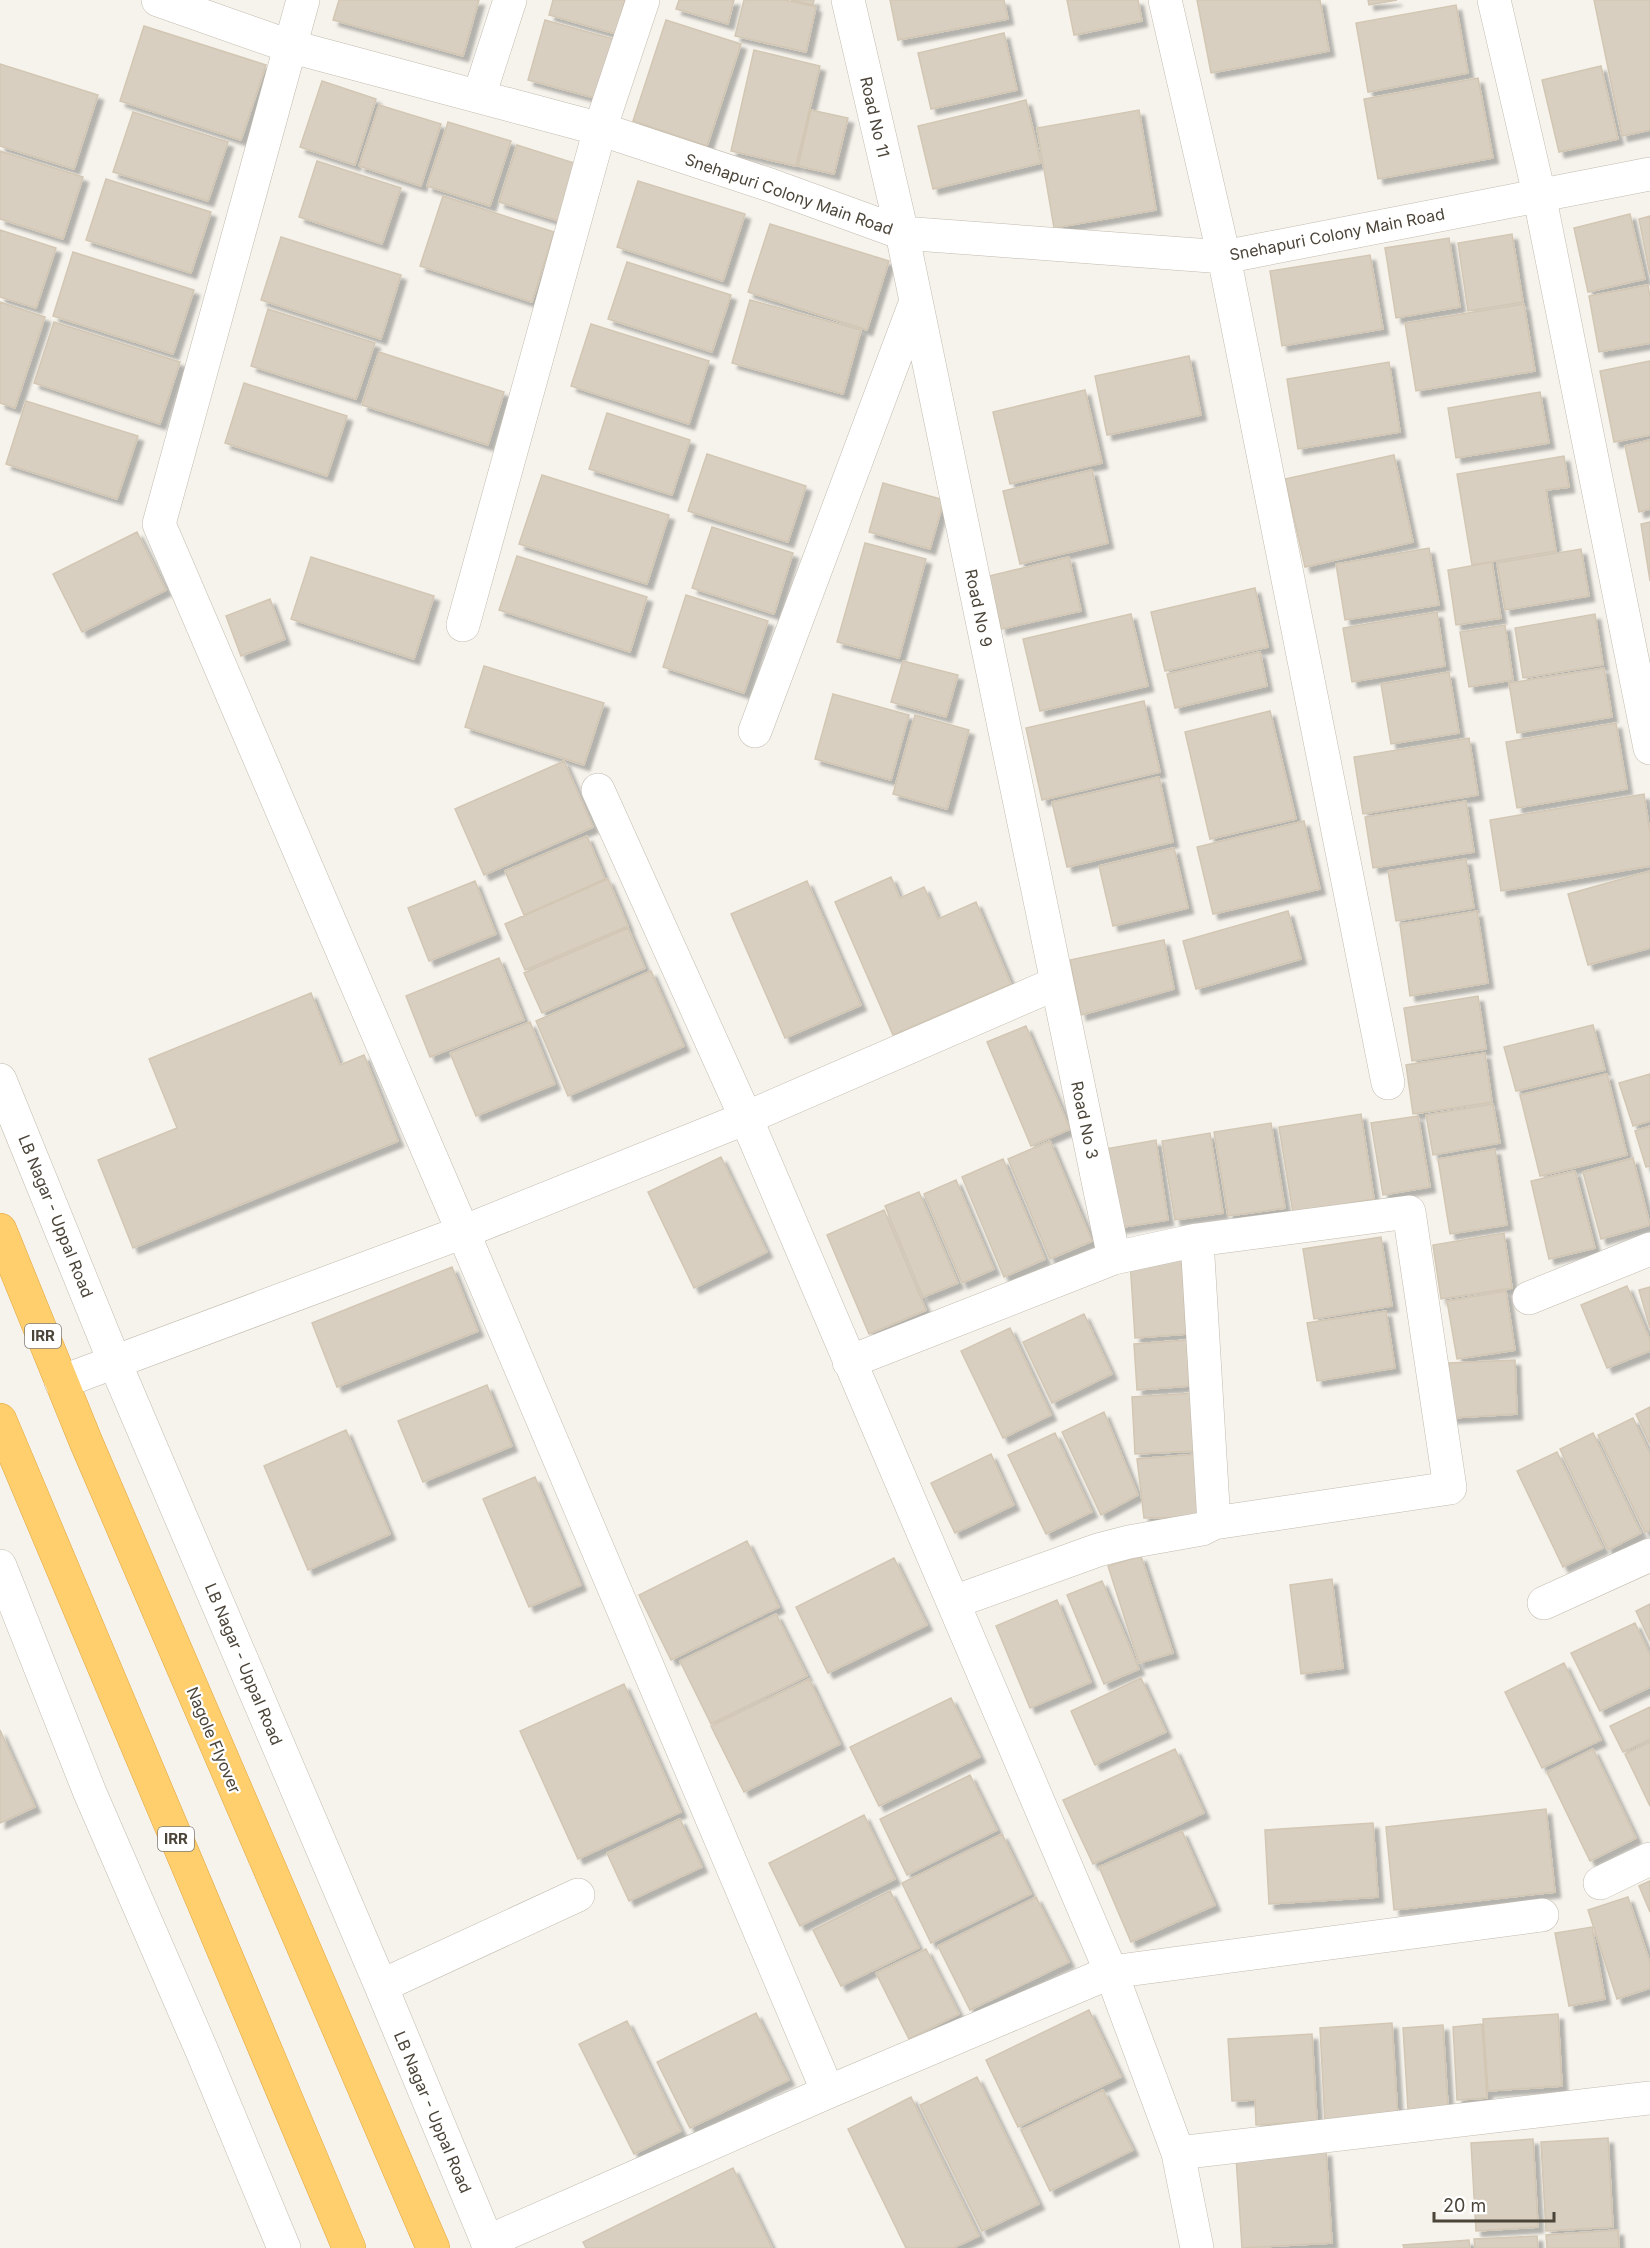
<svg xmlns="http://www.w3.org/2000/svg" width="1650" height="2248" viewBox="0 0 1650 2248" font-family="Inter,sans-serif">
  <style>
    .building { fill: #d8cfc1; stroke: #d3c7b4; stroke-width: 1.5; filter: url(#shadow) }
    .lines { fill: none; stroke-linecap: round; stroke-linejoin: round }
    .minor-casing { stroke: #c2bbae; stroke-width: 34 }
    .highway-casing { stroke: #e0a43c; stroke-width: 34 }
    .minor { stroke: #fff; stroke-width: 33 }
    .highway { stroke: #ffcf6e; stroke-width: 33 }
    .labels { text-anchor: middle; stroke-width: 4.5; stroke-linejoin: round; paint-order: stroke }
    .shield { fill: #fff; stroke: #817c74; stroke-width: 1.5 }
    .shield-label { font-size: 15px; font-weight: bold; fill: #4b4439 }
    .street-label { font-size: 16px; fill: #4b4439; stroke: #fff }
  </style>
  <defs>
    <filter id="shadow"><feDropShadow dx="5.5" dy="5.5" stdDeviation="1.5" flood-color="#0004"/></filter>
  </defs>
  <rect width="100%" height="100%" fill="#f6f3ec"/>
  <path class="building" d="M339,0H479L463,56L333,20Z
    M553,0H625L616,34L549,15Z
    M679,0H734L728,24L676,9Z
    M744,0H785L816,7L806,52L735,36Z
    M791,0H814L813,5Z
    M890,0H1004L1008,19L898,40Z
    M1067,0H1138L1142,21L1074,35Z
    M1197,0H1320L1329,51L1211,73Z
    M1368,0H1397L1369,5Z
    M1594,0H1650V130L1622,136Z
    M1456,5L1468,73L1368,92L1356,23Z
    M545,20L613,39L595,98L528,80Z
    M666,20L741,44L707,146L633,121Z
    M144,26L266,65L241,140L120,101Z
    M1004,33L1017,90L931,109L918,53Z
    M754,50L820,66L796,166L731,151Z
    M0,64L98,95L74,169L0,146Z
    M1601,66L1618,139L1559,152L1542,80Z
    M1478,78L1493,158L1378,179L1364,99Z
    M322,81L376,99L355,165L300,147Z
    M1026,100L1041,163L933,189L918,126Z
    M379,105L441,124L421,186L359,166Z
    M811,110L848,118L834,174L798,166Z
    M1139,110L1156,210L1054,228L1037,128Z
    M133,112L228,142L208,201L113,172Z
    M448,122L511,141L490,206L427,186Z
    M517,145L577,164L559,221L499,202Z
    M0,151L83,177L63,239L0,219Z
    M317,161L401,188L382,244L299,217Z
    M106,179L211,212L191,273L86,240Z
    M638,181L745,214L723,281L617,247Z
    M443,196L554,232L532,302L420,266Z
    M1630,214L1645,279L1588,292L1574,228Z
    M1650,216V275L1639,219Z
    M770,224L889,261L867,330L748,292Z
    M0,230L56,248L36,308L0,297Z
    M1512,234L1523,302L1468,311L1458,243Z
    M281,237L401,275L381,339L261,300Z
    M1449,238L1460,307L1396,318L1385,248Z
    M73,252L194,290L173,354L53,316Z
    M1370,255L1383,329L1282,346L1270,271Z
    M627,262L731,295L712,352L608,319Z
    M1648,285L1650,298V343L1599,352L1589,296Z
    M750,300L861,330L843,394L732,363Z
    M0,302L45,317L15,408L0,403Z
    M1524,304L1535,371L1416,391L1405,323Z
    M268,309L375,343L356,399L251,366Z
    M54,322L180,362L160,424L34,383Z
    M591,324L709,361L689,424L571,386Z
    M379,352L504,392L488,445L362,405Z
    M1189,356L1201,415L1107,435L1095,376Z
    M1650,361V435L1614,442L1600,371Z
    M1389,362L1400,432L1298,449L1287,379Z
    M244,383L347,416L327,476L225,443Z
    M1085,390L1102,463L1010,484L993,412Z
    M1540,392L1549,443L1456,458L1448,408Z
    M26,401L138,436L117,499L6,464Z
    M607,413L690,440L672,495L589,469Z
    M1650,440V509L1639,512L1625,446Z
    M707,454L806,486L788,542L688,511Z
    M1394,455L1413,542L1305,567L1285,479Z
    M1564,456L1569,487L1546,490L1556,551L1472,565L1457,474Z
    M1092,470L1108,543L1020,564L1003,491Z
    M542,475L669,515L647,584L519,544Z
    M883,483L944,500L930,549L869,532Z
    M1650,522V581L1641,524Z
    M712,527L793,553L774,614L692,588Z
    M137,532L166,590L82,632L53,574Z
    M865,543L926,559L899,658L837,642Z
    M1429,548L1439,605L1345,620L1336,564Z
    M1581,549L1589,596L1505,610L1497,563Z
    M517,556L647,597L630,652L499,610Z
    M311,557L434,596L414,659L291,619Z
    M1069,557L1081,611L1001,629L989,576Z
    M1492,562L1501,618L1456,625L1448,570Z
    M1255,588L1268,647L1165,671L1151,612Z
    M686,595L768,621L744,693L663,667Z
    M270,599L285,639L241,656L226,616Z
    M1437,612L1445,666L1352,682L1343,628Z
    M1131,614L1148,686L1040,711L1023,639Z
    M1595,614L1603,665L1523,678L1515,628Z
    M1505,625L1513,680L1469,687L1460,632Z
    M1260,652L1267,686L1175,708L1167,674Z
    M903,661L958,675L946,717L891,702Z
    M484,666L604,703L584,765L465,727Z
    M1604,668L1612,717L1517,733L1509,683Z
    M1449,672L1459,733L1391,744L1381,684Z
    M833,694L909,715L891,780L815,759Z
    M1144,701L1160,772L1042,800L1026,728Z
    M1270,711L1296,819L1210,839L1185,732Z
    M915,715L969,730L947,809L893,794Z
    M1616,723L1627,789L1517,808L1506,742Z
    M1469,738L1478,795L1363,814L1354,757Z
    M564,761L593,827L484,875L455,809Z
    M1159,777L1173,842L1067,867L1052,802Z
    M1644,794L1650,833V866L1501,891L1490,820Z
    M1466,801L1474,852L1373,868L1365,817Z
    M1304,821L1320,889L1213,914L1197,847Z
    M587,836L605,879L524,915L505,871Z
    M1174,848L1188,908L1113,926L1099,866Z
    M1466,859L1474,908L1396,921L1388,871Z
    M1650,871V948L1588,965L1568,894Z
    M891,877L900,898L924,887L938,919L976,902L1011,984L893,1035L835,902Z
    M608,879L628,926L525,970L505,924Z
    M475,881L496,934L429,961L408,908Z
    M807,881L861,1005L785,1038L731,914Z
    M1288,911L1301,959L1196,989L1183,941Z
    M1477,911L1488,983L1410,996L1400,924Z
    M628,928L645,968L542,1013L524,973Z
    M1164,940L1174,989L1081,1015L1070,960Z
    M499,958L524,1020L430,1057L406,996Z
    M651,971L684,1046L568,1096L536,1021Z
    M311,993L340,1065L364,1055L398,1141L133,1248L98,1160L177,1128L149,1059Z
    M1478,996L1486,1049L1412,1061L1404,1008Z
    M530,1022L555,1084L476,1116L450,1053Z
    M1593,1025L1605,1070L1516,1091L1504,1047Z
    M1026,1026L1070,1129L1031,1146L987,1042Z
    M1485,1053L1492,1102L1413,1114L1406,1065Z
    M1607,1074L1627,1155L1540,1176L1520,1095Z
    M1650,1074V1121L1633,1126L1619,1083Z
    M1493,1104L1500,1143L1433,1155L1426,1115Z
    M1361,1114L1374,1199L1293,1213L1279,1127Z
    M1418,1116L1430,1187L1383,1195L1371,1123Z
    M1271,1123L1285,1208L1228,1216L1214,1132Z
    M1650,1126V1166L1646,1167L1635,1131Z
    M1210,1133L1223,1213L1175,1220L1162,1141Z
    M1156,1140L1168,1220L1118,1228L1105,1149Z
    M1050,1141L1092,1241L1050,1259L1008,1159Z
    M1495,1149L1507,1225L1450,1234L1438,1159Z
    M721,1157L767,1252L694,1288L648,1192Z
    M1633,1158L1650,1225L1601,1239L1583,1172Z
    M1003,1159L1045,1259L1004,1277L962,1177Z
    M1575,1171L1595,1248L1549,1259L1531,1181Z
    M956,1180L994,1269L962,1283L924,1194Z
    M919,1192L958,1283L923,1297L885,1206Z
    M884,1210L926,1310L869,1334L827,1235Z
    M1504,1233L1512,1288L1441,1299L1433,1245Z
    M1381,1237L1392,1306L1314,1319L1303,1249Z
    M1182,1258L1186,1334L1135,1338L1130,1261Z
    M452,1267L478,1331L337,1387L312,1323Z
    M1627,1286L1650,1340V1351L1607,1368L1581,1305Z
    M1650,1287V1328L1639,1290Z
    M1506,1291L1515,1350L1457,1359L1447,1301Z
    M1386,1311L1395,1368L1317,1381L1307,1323Z
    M1084,1314L1112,1374L1052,1403L1023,1342Z
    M1010,1328L1051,1415L1003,1438L961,1351Z
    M1187,1340L1189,1386L1137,1390L1134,1344Z
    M1515,1360L1517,1414L1451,1418L1449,1363Z
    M487,1385L512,1446L423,1482L398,1421Z
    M1195,1393L1198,1451L1135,1454L1132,1397Z
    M1650,1407V1444L1636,1414Z
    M1104,1412L1138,1495L1101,1515L1062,1432Z
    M1633,1418L1650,1454V1530L1645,1532L1598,1435Z
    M346,1430L390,1534L308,1570L264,1466Z
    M1055,1433L1092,1512L1046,1534L1008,1455Z
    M1593,1433L1641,1533L1608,1550L1560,1449Z
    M1557,1452L1603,1548L1563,1567L1517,1471Z
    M991,1454L1014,1505L955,1533L931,1483Z
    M1198,1454L1201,1517L1144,1518L1137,1459Z
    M535,1477L581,1585L529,1607L483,1499Z
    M747,1541L779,1607L671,1660L639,1595Z
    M1141,1556L1173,1653L1139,1663L1108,1566Z
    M894,1558L927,1625L828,1673L796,1607Z
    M1332,1579L1343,1668L1301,1674L1290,1585Z
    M1102,1581L1139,1669L1104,1684L1067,1595Z
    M1057,1600L1091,1682L1030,1708L996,1626Z
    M1650,1604V1641L1636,1611Z
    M776,1614L807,1676L711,1724L680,1661Z
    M1635,1623L1650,1655V1687L1600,1711L1571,1653Z
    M1564,1663L1601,1740L1542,1768L1505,1692Z
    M1141,1678L1166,1732L1095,1765L1071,1711Z
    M809,1679L840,1744L744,1792L711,1726Z
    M624,1684L681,1812L578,1859L520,1731Z
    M951,1698L980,1757L879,1806L850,1747Z
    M1650,1707V1739L1623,1752L1610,1726Z
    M0,1730L35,1807L0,1823Z
    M1650,1742V1806L1625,1754Z
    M1175,1749L1204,1813L1093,1864L1063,1800Z
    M1593,1749L1636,1838L1590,1861L1547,1772Z
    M970,1775L997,1830L907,1875L880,1819Z
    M1546,1809L1555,1892L1394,1910L1386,1827Z
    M864,1815L895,1879L800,1926L769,1863Z
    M680,1819L702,1867L629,1901L607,1853Z
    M1373,1823L1378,1897L1269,1904L1265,1830Z
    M1182,1831L1215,1905L1131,1942L1099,1867Z
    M1002,1834L1031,1894L931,1943L902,1883Z
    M1650,1881V1912L1639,1886Z
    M890,1891L919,1948L841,1986L813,1930Z
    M1036,1897L1069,1962L970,2010L938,1946Z
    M1628,1897L1650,1962V1988L1617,1999L1588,1910Z
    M1592,1927L1605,1999L1569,2006L1555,1933Z
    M926,1949L959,2014L909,2039L876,1973Z
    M1089,2010L1121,2077L1018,2127L986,2060Z
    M756,2013L789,2080L690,2128L657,2062Z
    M1558,2014L1562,2086L1488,2091L1483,2019Z
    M627,2021L681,2131L634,2154L579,2044Z
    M1392,2023L1398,2119L1325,2124L1320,2028Z
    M1482,2024L1487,2098L1457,2100L1453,2027Z
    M1443,2025L1448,2107L1408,2110L1403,2028Z
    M1312,2034L1317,2121L1256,2125L1255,2100L1232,2101L1228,2039Z
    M977,2077L1039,2204L982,2231L920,2105Z
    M1103,2090L1133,2150L1050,2191L1021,2130Z
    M911,2097L979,2236L953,2248H906L848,2129Z
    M1608,2138L1613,2227L1546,2231L1541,2142Z
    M1533,2139L1538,2227L1476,2231L1471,2143Z
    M1326,2151L1332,2243L1242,2248L1236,2157Z
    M733,2168L772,2248H586L583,2242Z
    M1618,2230L1619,2248H1547L1546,2235Z
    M1537,2236L1538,2248H1475L1474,2239Z
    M1469,2240L1470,2248H1404L1403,2245Z"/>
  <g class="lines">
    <defs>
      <path id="minor" d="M158,0L289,46L600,129L770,185L902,233L1224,257L1650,174
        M303,0L159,524L463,1232L828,2092
        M848,0L902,233L1114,1258
        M1165,0L1224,257L1388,1083
        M1494,0L1539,194L1650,748
        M479,96L510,0
        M463,625L600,129L643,0
        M755,731L916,301
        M598,790L746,1118L1111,1972L1178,2153L1197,2248
        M0,1080L115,1363L381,1986L490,2248
        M1197,1240L1214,1523
        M1529,1298L1650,1249
        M849,1362L1114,1258L1197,1240L1409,1212L1450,1488L1214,1523L1202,1529L1129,1542L1098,1550L954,1602
        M61,1382L463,1232L746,1118L1057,983
        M0,1566L90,1793L202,2051L284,2248
        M1544,1603L1650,1555
        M1600,1883L1650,1859
        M381,1986L578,1895
        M1178,2153L1650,2098
        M487,2242L828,2092L1111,1972L1542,1915"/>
      <path id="highway" d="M0,1230L86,1442L433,2248
        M0,1420L349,2248"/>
    </defs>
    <use href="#minor" class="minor-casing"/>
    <use href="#highway" class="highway-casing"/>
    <use href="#minor" class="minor"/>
    <use href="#highway" class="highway"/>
  </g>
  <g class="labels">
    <g class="shield">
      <rect x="25" y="1324" width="36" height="24" rx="4.5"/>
      <rect x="158" y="1827" width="36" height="24" rx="4.5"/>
    </g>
    <g class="shield-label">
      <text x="43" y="1341">IRR</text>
      <text x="176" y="1844">IRR</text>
    </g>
    <g class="street-label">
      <text transform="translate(875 117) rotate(77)" y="6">Road No 11</text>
      <text transform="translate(789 194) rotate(19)" y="6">Snehapuri Colony Main Road</text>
      <text transform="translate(1337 234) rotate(-11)" y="6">Snehapuri Colony Main Road</text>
      <text transform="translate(979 608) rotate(78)" y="6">Road No 9</text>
      <text transform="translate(1085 1120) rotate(78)" y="6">Road No 3</text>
      <text transform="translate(56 1216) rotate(68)" y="6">LB Nagar - Uppal Road</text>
      <text transform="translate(244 1664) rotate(67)" y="6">LB Nagar - Uppal Road</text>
      <text transform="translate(214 1740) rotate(67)" y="6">Nagole Flyover</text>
      <text transform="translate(433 2112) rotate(67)" y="6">LB Nagar - Uppal Road</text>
    </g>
  </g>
  <path d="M1434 2212v9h120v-9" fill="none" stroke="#4b4439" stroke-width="3"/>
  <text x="1443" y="2212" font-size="18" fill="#4b4439" stroke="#ffffff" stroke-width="4.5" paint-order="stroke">20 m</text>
</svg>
